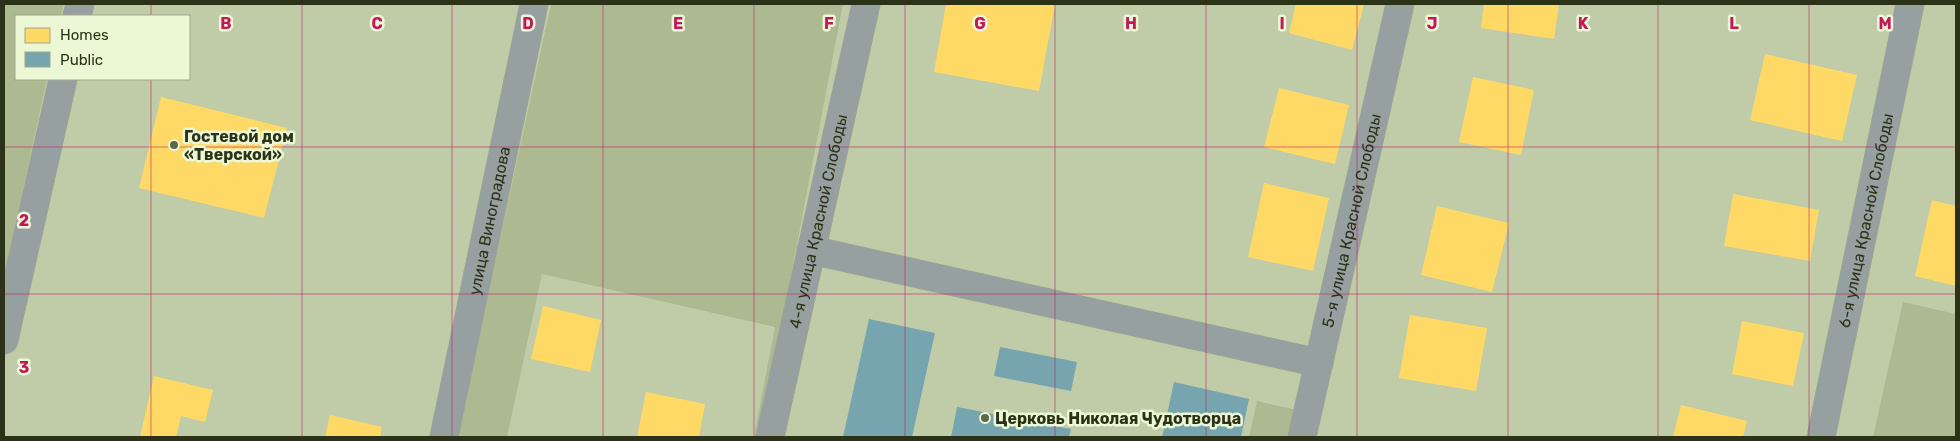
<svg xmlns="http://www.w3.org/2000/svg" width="1960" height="441" viewBox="0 0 1960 441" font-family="Rubik,sans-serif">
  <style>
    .green { fill: #acb991 }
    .homes { fill: #ffd966 }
    .public { fill: #76a5af }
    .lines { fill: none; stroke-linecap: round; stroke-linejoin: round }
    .minor-casing { stroke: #a1aa8e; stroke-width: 29 }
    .minor { stroke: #97a0a0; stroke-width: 28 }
    .grid { fill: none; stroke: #c2185b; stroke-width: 1; stroke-opacity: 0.55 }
    .poi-dot { fill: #5f684a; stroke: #ecf7d6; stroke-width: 2 }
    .labels { text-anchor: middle; stroke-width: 5; stroke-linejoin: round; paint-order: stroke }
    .poi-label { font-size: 16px; font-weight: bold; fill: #2b3218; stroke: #ecf7d6; text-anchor: start }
    .street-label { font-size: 16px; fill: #2b3218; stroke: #ecf7d6 }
    .grid-label { font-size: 16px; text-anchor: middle; font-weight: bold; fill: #c2185b; stroke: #ecf7d6; stroke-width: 5; stroke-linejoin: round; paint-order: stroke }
  </style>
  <rect width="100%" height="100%" fill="#c0cca7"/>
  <path class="green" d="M4,4H64L61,16H16V79H47L4,276Z
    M551,4H843L760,437H754L775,327L542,274L507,437H457Z
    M1903,302L1956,314V437H1873Z
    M1257,401L1297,410L1291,437H1249Z"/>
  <path class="homes" d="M946,4H1055L1039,91L934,72Z
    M1296,4H1364L1352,50L1289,33Z
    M1484,4H1559L1554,39L1481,28Z
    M1765,54L1857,75L1842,141L1750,120Z
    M1473,77L1534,90L1521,155L1459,142Z
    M1279,88L1349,105L1335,164L1264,147Z
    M161,97L287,128L264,218L139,188Z
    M1264,183L1329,198L1313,271L1248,257Z
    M1733,194L1819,210L1810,261L1724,246Z
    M1932,200L1956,206V286L1915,276Z
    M1437,206L1509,223L1492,292L1421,275Z
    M543,306L601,320L590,372L531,359Z
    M1410,315L1487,328L1476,391L1399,378Z
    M1742,321L1804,333L1793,386L1732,374Z
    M154,376L213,390L205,422L181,416L176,437H140Z
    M646,392L705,404L699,437H637Z
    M1681,405L1747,421L1743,437H1673Z
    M330,415L382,427L380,437H325Z"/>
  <path class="public" d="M869,319L935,333L912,437H843Z
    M1000,347L1077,362L1071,391L994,376Z
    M1174,382L1249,399L1241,437H1162Z
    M957,407L1071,429L1069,437H951Z"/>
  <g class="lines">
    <defs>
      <g id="minor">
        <path d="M77,16L80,4"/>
        <path d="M811,250L1319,363"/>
        <path d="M4,340L63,79"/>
        <path id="s1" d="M444,437L534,4"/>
        <path id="s2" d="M770,437L866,4"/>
        <path id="s3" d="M1302,437L1400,4"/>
        <path id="s4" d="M1821,437L1910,4"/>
      </g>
    </defs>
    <use href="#minor" class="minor-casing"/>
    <use href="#minor" class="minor"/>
  </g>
  <path class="grid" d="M151,4V16M302,4V437M452,4V437M603,4V437M754,4V437M905,4V437M1055,4V437M1206,4V437M1357,4V437M1508,4V437M1658,4V437M1809,4V437M151,79V437M4,147H1956M4,294H1956"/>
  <g class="poi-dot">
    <circle cx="174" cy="145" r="5"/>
    <circle cx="985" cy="418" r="5"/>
  </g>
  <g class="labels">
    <g class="poi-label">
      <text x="184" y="142">Гостевой дом<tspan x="184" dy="18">«Тверской»</tspan></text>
      <text x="995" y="424">Церковь Николая Чудотворца</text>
    </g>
    <g class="street-label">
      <text dy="6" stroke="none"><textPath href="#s1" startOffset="221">улица Виноградова</textPath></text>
      <text dy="6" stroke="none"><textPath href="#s3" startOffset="222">5-я улица Красной Слободы</textPath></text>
      <text dy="6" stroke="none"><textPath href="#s4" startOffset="221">6-я улица Красной Слободы</textPath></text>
      <text dy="6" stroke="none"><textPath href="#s2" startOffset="221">4-я улица Красной Слободы</textPath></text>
    </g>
  </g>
  <g class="grid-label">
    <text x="226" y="29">B</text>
    <text x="377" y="29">C</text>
    <text x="528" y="29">D</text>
    <text x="678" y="29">E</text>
    <text x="829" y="29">F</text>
    <text x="980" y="29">G</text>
    <text x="1131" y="29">H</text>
    <text x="1282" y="29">I</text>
    <text x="1432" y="29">J</text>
    <text x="1583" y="29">K</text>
    <text x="1734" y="29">L</text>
    <text x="1885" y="29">M</text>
    <text x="24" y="226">2</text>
    <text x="24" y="373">3</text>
  </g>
  <rect width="1960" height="441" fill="none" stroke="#2b3218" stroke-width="10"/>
  <rect x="15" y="15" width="175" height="65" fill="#ecf7d6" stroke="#9fa88a"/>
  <rect x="25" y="28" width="25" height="15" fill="#ffd966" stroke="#9fa88a"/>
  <text x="60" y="40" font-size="15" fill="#2b3218">Homes</text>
  <rect x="25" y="52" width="25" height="15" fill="#76a5af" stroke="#9fa88a"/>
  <text x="60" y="65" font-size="15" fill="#2b3218">Public</text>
</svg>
